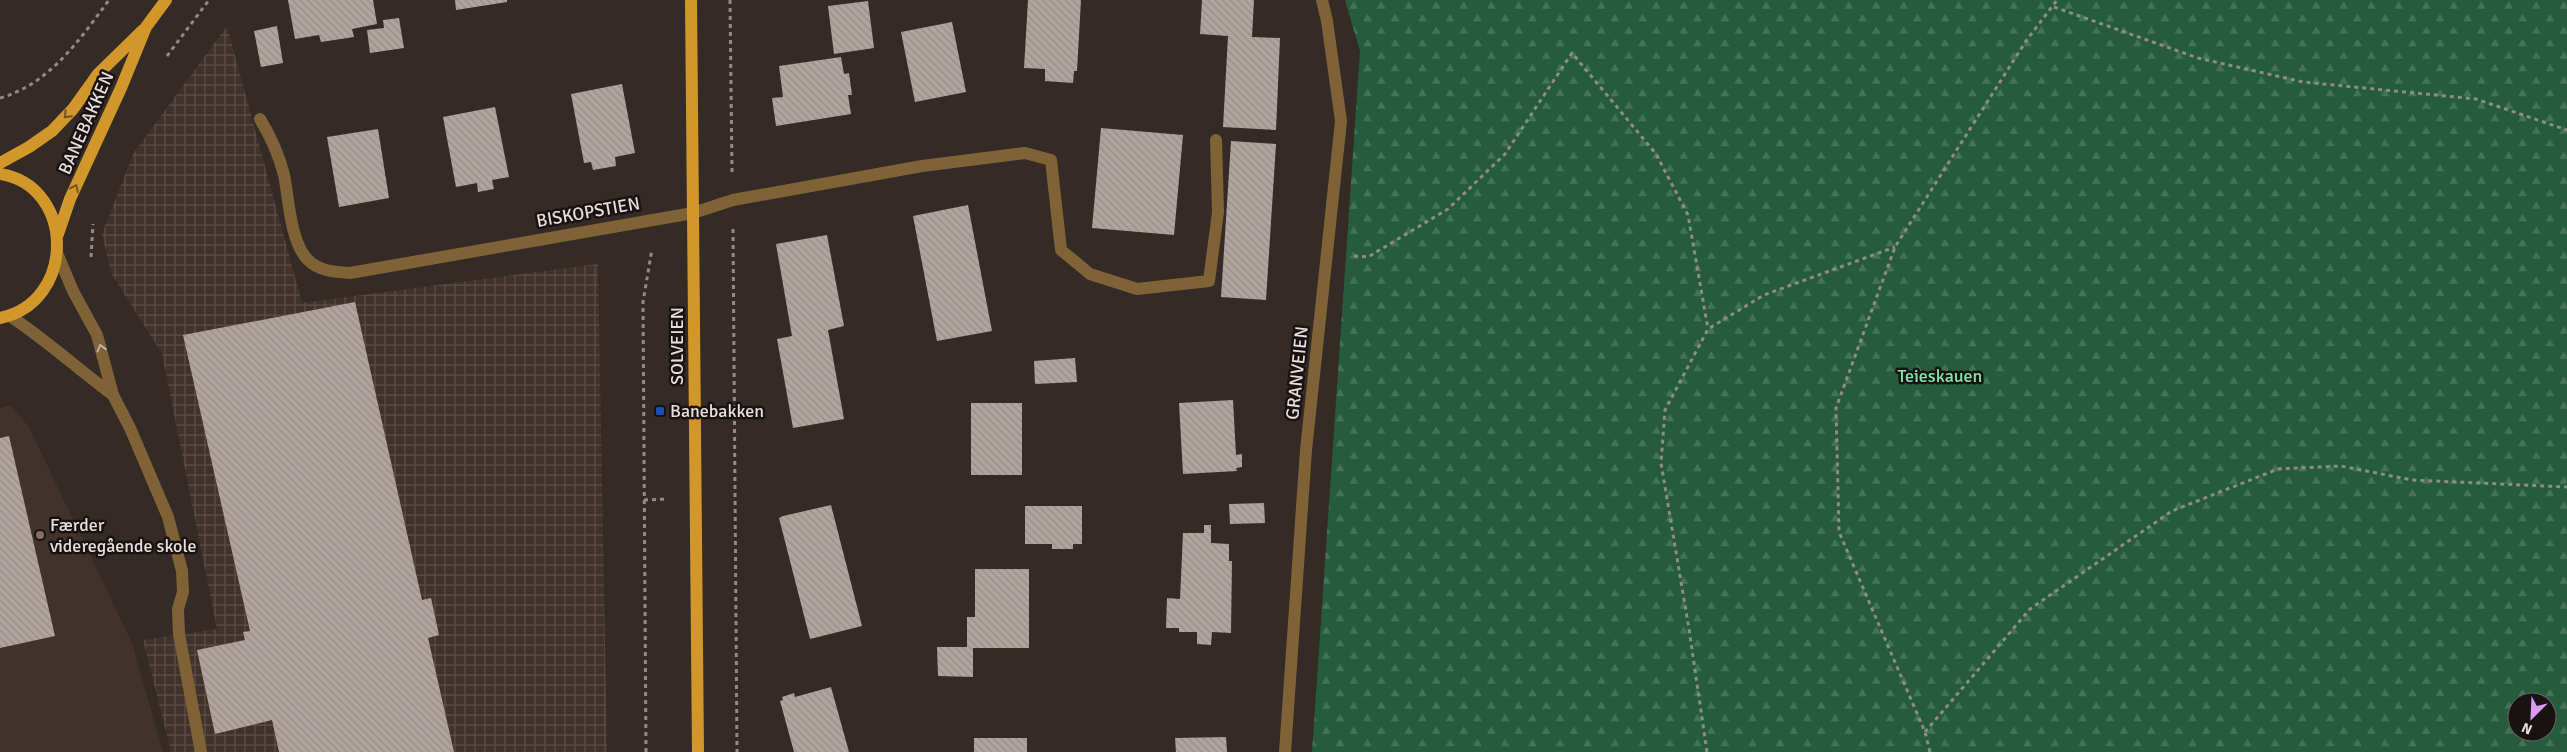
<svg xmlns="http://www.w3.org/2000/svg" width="2567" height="752" viewBox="0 0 2567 752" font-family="Signika,sans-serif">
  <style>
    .built { fill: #41322c }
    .industrial { fill: url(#industrial-grid) }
    .forest { fill: url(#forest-firs); fill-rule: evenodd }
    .building { fill: url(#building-back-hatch) }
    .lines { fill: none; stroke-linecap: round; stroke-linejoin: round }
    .path { stroke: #928a87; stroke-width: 3; stroke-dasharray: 4 4; stroke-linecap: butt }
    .minor { stroke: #7f6336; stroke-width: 12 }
    .major { stroke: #d2972b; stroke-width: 12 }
    .oneway { stroke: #75551e }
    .oneway2 { stroke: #c2b4a3 }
    .transit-dot { fill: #1a4fb4; stroke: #181312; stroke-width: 2 }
    .education-dot { fill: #8d6e63; stroke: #181312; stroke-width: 2 }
    .labels { text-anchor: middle; stroke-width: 5; stroke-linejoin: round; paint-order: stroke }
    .street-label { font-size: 18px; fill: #e6dfdd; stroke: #181312 }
    .park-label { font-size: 18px; fill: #81e8ac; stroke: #181312 }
    .poi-label { font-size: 18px; fill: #e6dfdd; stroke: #181312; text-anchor: start }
  </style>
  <defs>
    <pattern id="industrial-grid" width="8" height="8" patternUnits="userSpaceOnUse" patternTransform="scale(1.25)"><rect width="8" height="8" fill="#41322c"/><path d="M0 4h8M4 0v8" fill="none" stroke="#5c4f4a"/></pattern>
    <pattern id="forest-firs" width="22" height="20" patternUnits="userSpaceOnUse" patternTransform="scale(1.25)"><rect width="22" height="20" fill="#255c3e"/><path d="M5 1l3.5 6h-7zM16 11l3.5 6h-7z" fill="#457359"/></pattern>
    <pattern id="building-back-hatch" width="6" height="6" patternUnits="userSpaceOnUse" patternTransform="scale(1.25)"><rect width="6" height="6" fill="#b1a49f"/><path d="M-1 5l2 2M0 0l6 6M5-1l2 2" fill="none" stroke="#968c88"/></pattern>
  </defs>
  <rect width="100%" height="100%" fill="#342a26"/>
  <path class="built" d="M10,405L29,427L132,643L163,752H0V408Z"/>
  <path class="industrial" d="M227,26L302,303L598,264L607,752H171L143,640L217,629L162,354L111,273L102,234L133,154Z"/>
  <path class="forest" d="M1345,0H2567V752H1312L1360,51ZM2517,702H2547V732H2517Z"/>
  <path class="building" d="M288,0H373L377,24L352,29L354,37L321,42L319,35L295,39Z
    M455,0H507V2L456,10Z
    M1028,0H1081L1077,71H1074L1073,83L1045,81V69L1024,68Z
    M1202,0H1254L1252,37L1280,38L1276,130L1223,127L1228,36L1200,34Z
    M868,1L874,48L834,54L828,6Z
    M399,18L404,48L370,53L367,30L384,28L383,20Z
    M952,22L966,92L915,102L901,32Z
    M277,26L283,63L261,67L254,31Z
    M841,57L844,74L849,73L852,95H848L851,114L776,126L772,98L783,97L779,66Z
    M622,84L635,153L615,157L616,166L593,170L591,162L584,163L571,94Z
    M495,107L509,177L492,180L494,189L478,192L477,183L456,187L443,117Z
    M1101,128L1183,135L1174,235L1092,228Z
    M378,129L389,198L339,207L327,137Z
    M1231,141L1276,144L1266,300L1221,297Z
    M968,205L992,331L937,341L913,216Z
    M827,235L844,326L828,330L844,419L793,428L777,339L792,336L776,244Z
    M355,302L422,600L431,598L439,635L428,638L454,752H279L272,720L215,734L197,650L245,640L243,632L250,631L183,335Z
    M1075,358L1077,382L1035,384L1034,361Z
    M1233,400L1236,455L1242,454V467L1236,468L1237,471L1183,474L1179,403Z
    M971,403H1022V475H971Z
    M9,436L55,636L0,648V438Z
    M1264,503L1265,523L1230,524L1229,504Z
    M831,505L862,626L810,639L779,518L783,516Z
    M1025,506H1082V544H1073V549H1052V544H1025Z
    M1204,525H1211V543L1229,544V561H1232L1231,633L1212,632L1211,645L1197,644V632H1179V628H1166L1167,598L1180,599L1183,533H1204Z
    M975,569H1029V648H973V677L938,676L937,647H967V617H975Z
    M831,687L849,752H794L780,701L783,700L782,697L794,693L795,697Z
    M1226,737L1227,752H1176L1175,738Z
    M974,738H1027V752H974Z"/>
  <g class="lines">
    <path class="path" d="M730,0L732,172
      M2054,7L2198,58L2303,82L2476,99L2567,130
      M167,56L209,0
      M0,98C50,84 80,39 109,0
      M733,229L737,752
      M1354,256L1368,257L1448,209L1505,154L1572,53L1656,154L1688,215L1708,329
      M91,257L93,224
      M644,500L668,499
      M1925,732L2030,609L2172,511L2278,469L2341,466L2412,480L2567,487
      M646,752L643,302L652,249
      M1707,752L1689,629L1661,463L1665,410L1708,329L1764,295L1895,247
      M1930,752L1925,732L1839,532L1836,408L1895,247L2026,41L2057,0"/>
    <path class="minor" d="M260,119C271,137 279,155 284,175C289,199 290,242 308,260C319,271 335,272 350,273L693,213L733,200L922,166L1025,153L1051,160L1061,250L1090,274L1137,289L1209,281L1218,212L1216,140
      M57,253L73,291L97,335L113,395L130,428L168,517L182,571L183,592L178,609L179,634L201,752
      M10,316C46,340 78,369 113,395
      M1285,752L1306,450L1341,121L1327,21L1322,0"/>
    <path class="major" d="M691,0L698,752
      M0,163L29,147L52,131L73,109L98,74L143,30
      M0,174C76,186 76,303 0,318
      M58,234L70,199L121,88L146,27L166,0"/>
  </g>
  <defs><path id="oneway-chevron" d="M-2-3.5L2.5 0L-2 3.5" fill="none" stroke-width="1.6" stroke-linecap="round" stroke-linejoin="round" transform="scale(1.25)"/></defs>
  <g class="oneway">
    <use href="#oneway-chevron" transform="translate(67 115) rotate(134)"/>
    <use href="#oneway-chevron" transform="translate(75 188) rotate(-65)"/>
  </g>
  <use class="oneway2" href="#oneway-chevron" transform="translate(101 348) rotate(-105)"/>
  <rect class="transit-dot" x="655" y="406" width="10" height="10" rx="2.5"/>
  <circle class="education-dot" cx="40" cy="535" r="5"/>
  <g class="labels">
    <g class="street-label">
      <text transform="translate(86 123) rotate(-66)" y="6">BANEBAKKEN</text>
      <text transform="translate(588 212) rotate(-10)" y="6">BISKOPSTIEN</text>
      <text transform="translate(677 346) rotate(-90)" y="6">SOLVEIEN</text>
      <text transform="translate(1297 373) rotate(-84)" y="6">GRANVEIEN</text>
    </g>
    <g class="park-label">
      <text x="1940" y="382">Teieskauen</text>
    </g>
    <g class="poi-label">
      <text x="670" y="417">Banebakken</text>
      <text x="50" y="531">Færder<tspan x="50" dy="21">videregående skole</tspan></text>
    </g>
  </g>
  <g transform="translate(2532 717) rotate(204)"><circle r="24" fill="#181312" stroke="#6a6563"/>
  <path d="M0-4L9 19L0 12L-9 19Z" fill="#da9af6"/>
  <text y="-8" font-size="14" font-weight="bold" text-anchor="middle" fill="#e6dfdd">N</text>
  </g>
</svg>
